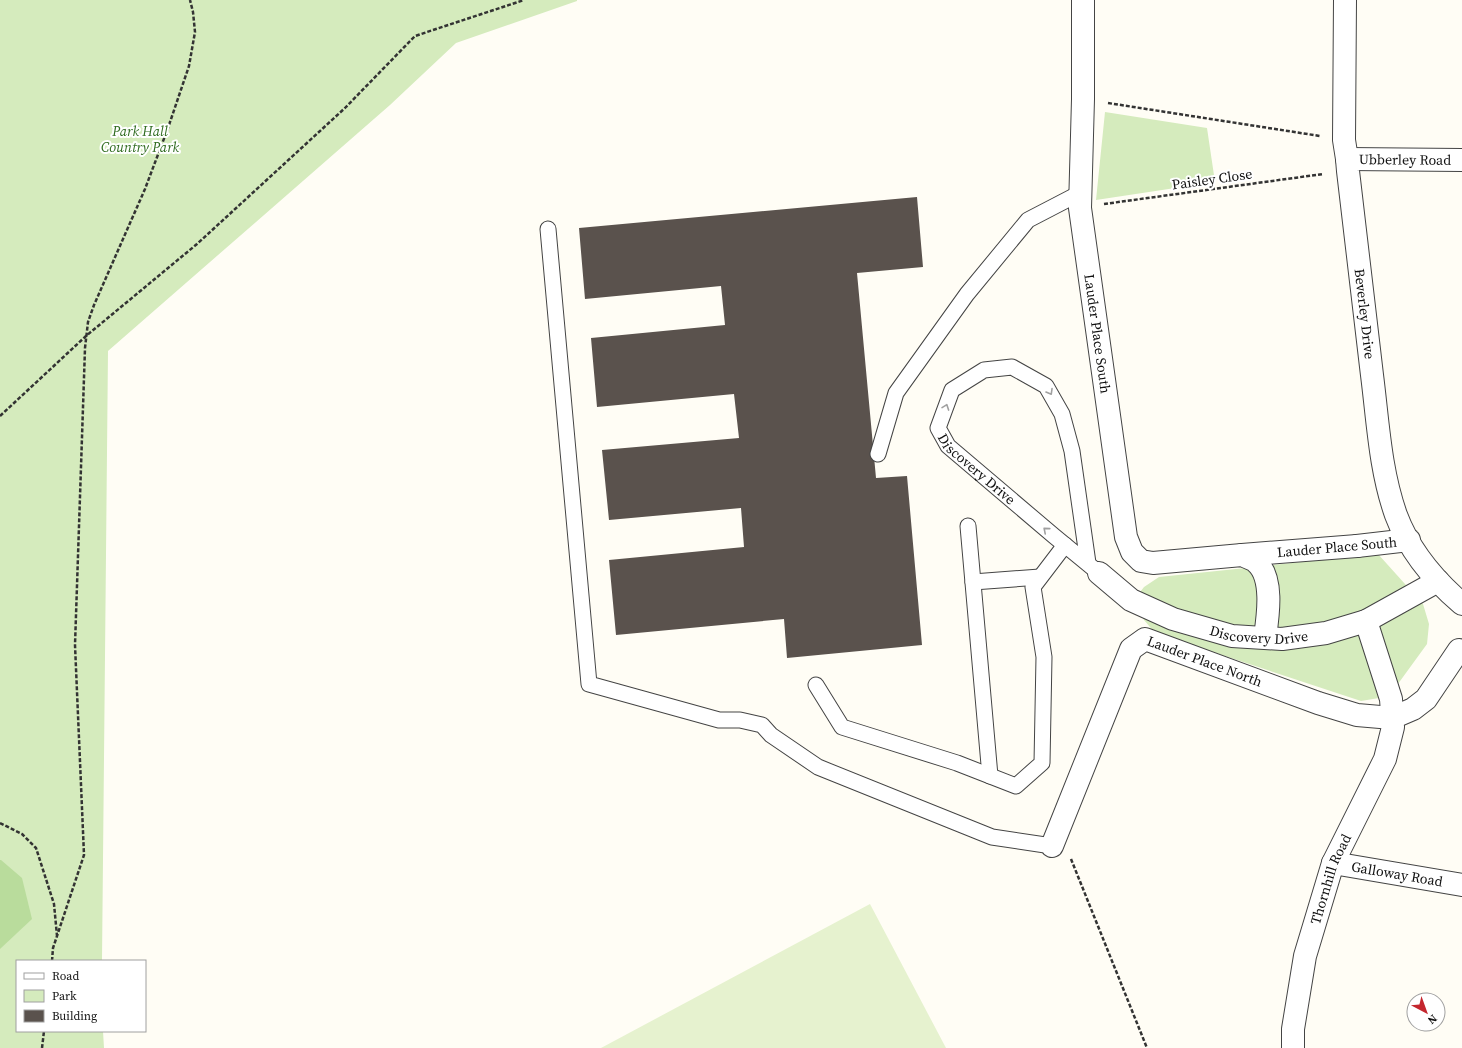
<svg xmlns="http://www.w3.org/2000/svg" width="1462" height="1048" viewBox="0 0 1462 1048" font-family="'Source Serif 4',serif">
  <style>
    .green { fill: #d5ebbd }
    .forest { fill: #b9dc9c }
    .pitch { fill: #e6f2cf }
    .building { fill: #5a524d }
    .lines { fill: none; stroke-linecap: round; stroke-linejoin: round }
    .service-casing { stroke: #444; stroke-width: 17 }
    .pedestrian-casing { stroke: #444; stroke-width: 24 }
    .minor-casing { stroke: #444; stroke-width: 24 }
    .tertiary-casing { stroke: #444; stroke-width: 24 }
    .path { stroke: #333; stroke-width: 2.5; stroke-dasharray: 4 2; stroke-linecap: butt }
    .service { stroke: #fff; stroke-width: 15 }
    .pedestrian { stroke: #fff; stroke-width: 22 }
    .minor { stroke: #fff; stroke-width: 22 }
    .tertiary { stroke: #fff; stroke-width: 22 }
    .oneway { stroke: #a0a0a0 }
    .labels { text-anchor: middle; stroke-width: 4; stroke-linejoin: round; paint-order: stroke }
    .park-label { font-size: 14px; font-style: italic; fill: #2f6b1f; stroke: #fff }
    .street-label { font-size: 14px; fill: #111; stroke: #fff }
  </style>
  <rect width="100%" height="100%" fill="#fffdf5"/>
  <path class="green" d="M0,0H577V1L456,43L390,105L108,351L102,961H17V1031H103L104,1048H0Z
    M1105,112L1207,128L1215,182L1096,200Z
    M1378,554L1423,604L1429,624L1427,644L1395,688L1379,698L1361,701L1155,633L1144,620L1137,608V596L1144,587L1159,577Z"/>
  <path class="forest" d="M0,860H1L22,878L32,919L0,949Z"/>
  <path class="pitch" d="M870,904L946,1048H601Z"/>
  <path class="building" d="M917,197L923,267L857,273L876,478L907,476L922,645L787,658L784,619L616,635L609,560L744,547L741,508L609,520L602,450L739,438L734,394L597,407L591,338L725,325L721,286L585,299L579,228Z"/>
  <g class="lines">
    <defs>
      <g id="service">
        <path d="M548,229L589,684L719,720H740L762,725L771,735L818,767L992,837L1052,846"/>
        <path d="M878,454L896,393L967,294L1028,220L1080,193"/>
        <path d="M968,526L990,776"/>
        <path id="s1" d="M1088,563L1072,451L1062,414L1046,386L1012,367L984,370L952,390L938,428L948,446L1054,536L1099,573"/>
        <path d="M973,582L1040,577"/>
        <path d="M816,685L842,727L957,763L1016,786L1042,763L1044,657L1033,587L1065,545"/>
      </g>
      <path id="pedestrian" d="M1357,546L1409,540"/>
      <g id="minor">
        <path id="s2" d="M1083,0V99L1080,208L1126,537L1132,552L1141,561L1153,563L1242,555C1246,557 1253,559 1256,562C1274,577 1268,616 1265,637"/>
        <path d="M1242,555L1357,546"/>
        <path id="s3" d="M1099,573L1131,600L1173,619L1232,636L1282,639L1326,633L1366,621L1438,581"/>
        <path id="s4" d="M1052,846L1131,649L1145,639L1318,703L1357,715L1392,718L1413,709L1426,699L1459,650"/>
        <path id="s5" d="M1333,863L1462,885"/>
        <path id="s6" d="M1293,1048V1029L1305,956L1333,863L1385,759L1393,727L1391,699L1366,621"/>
      </g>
      <g id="tertiary">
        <path id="s7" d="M1345,0L1344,140L1347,159L1348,171C1356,239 1364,307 1372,375C1378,422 1380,470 1396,515C1409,550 1434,580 1462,604"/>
        <path id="s8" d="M1347,159L1462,160"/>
      </g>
    </defs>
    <use href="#service" class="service-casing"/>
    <use href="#pedestrian" class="pedestrian-casing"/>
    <use href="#minor" class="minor-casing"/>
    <use href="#tertiary" class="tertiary-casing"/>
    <path class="path" d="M1108,103L1320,136
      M1104,204L1323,174
      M0,416L86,336L197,244L345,108L415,36L524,0
      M0,823L22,834L36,848L54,904L57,936
      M1071,859L1147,1048
      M52,961L53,948L84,855L75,645L85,348L88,322L94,305L145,189L168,128L189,66L195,32L193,12L190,0
      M42,1048L44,1031"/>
    <use href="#service" class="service"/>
    <use href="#pedestrian" class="pedestrian"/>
    <use href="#minor" class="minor"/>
    <use href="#tertiary" class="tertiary"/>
  </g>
  <defs><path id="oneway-chevron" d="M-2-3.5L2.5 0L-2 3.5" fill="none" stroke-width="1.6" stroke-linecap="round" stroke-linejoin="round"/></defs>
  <g class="oneway">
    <use href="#oneway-chevron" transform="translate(1050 392) rotate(60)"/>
    <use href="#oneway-chevron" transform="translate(946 407) rotate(-70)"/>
    <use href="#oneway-chevron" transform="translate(1046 530) rotate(-139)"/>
  </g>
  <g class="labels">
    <g class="park-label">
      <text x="140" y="136">Park Hall<tspan x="140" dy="16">Country Park</tspan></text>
    </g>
    <g class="street-label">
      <text dy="5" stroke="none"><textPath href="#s8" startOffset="58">Ubberley Road</textPath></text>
      <text transform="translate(1212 179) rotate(-8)" y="5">Paisley Close</text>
      <text dy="5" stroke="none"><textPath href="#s7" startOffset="315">Beverley Drive</textPath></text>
      <text dy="5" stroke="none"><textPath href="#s2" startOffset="335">Lauder Place South</textPath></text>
      <text dy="5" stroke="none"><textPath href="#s1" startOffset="386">Discovery Drive</textPath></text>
      <text transform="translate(1337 547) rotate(-5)" y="5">Lauder Place South</text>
      <text dy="5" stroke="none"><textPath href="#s3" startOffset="176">Discovery Drive</textPath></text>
      <text dy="5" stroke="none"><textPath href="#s4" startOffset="293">Lauder Place North</textPath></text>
      <text dy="5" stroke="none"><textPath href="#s5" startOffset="65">Galloway Road</textPath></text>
      <text dy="5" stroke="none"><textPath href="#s6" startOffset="174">Thornhill Road</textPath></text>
    </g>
  </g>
  <rect x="16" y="960" width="130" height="72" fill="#ffffff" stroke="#a0a0a0"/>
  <rect x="24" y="973" width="20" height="6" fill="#ffffff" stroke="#a0a0a0"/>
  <text x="52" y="980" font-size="12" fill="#111111">Road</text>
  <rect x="24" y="990" width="20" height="12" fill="#d5ebbd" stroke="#a0a0a0"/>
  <text x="52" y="1000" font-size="12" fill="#111111">Park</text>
  <rect x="24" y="1010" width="20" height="12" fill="#5a524d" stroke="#a0a0a0"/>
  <text x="52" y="1020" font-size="12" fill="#111111">Building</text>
  <g transform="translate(1426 1012) rotate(139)"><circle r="19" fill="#ffffff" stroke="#a0a0a0"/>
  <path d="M0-3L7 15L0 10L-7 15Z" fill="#c4262e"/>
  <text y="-6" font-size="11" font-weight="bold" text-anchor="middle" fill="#111111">N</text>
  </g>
</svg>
